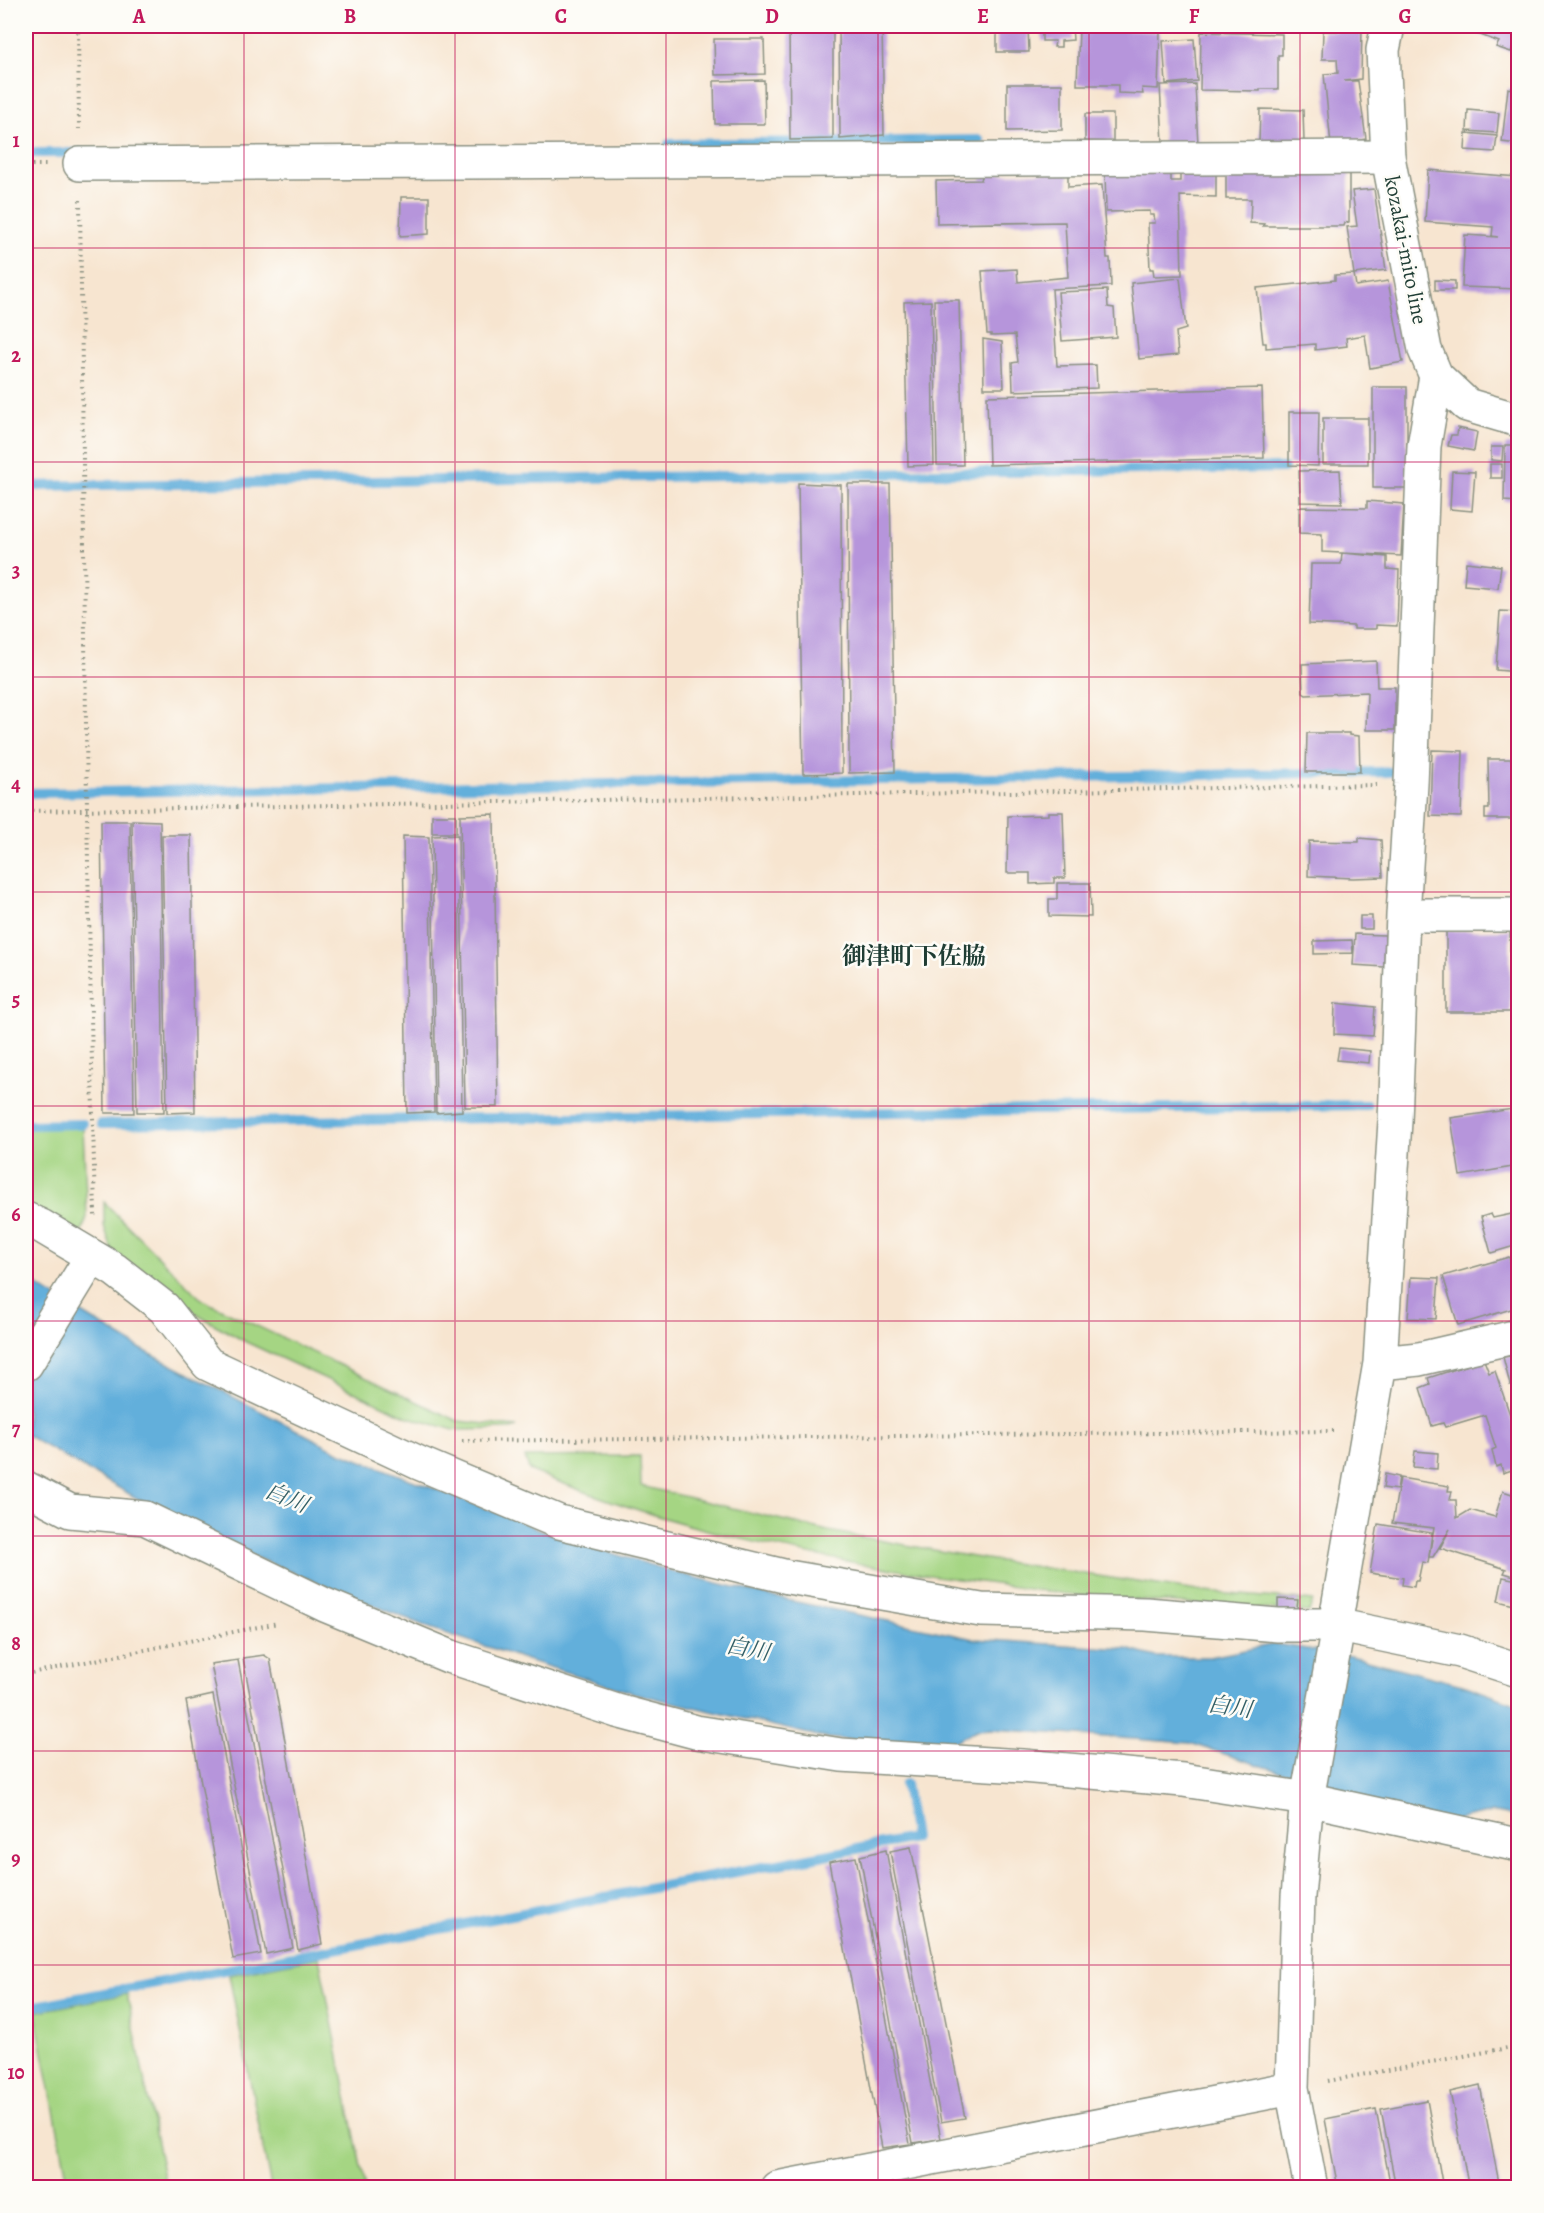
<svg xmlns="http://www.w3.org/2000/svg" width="1544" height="2213" viewBox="0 0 1544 2213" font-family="Alegreya,'Noto Serif JP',serif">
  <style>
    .green { fill: #a5d583; stroke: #62895c; stroke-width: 1.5 }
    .water { fill: #62afdb; stroke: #407688; stroke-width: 1.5 }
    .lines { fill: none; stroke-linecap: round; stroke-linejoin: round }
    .stream { stroke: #62afdb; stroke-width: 10 }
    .building { fill: #b695db }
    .minor-casing { stroke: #8b9182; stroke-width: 36 }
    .secondary-casing { stroke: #8b9182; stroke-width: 36 }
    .path { stroke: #8b9182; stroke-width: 4; stroke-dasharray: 1.5 4.5; stroke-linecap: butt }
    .minor { stroke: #fff; stroke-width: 33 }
    .secondary { stroke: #fff; stroke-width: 33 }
    .grid { fill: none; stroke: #c2185b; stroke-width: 1.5; stroke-opacity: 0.55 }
    .labels { text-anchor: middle; stroke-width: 5; stroke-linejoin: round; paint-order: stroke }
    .street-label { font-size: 21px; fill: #1f3d34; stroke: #fdfcf7 }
    .water-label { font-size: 22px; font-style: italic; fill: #335f66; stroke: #fdfcf7 }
    .quarter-label { font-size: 24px; font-weight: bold; fill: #1f3d34; stroke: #fdfcf7 }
    .neatline { fill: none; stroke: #c2185b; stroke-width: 2 }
    .grid-label { font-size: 20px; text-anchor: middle; font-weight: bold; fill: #c2185b }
  </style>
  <rect width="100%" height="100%" fill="#fdfcf7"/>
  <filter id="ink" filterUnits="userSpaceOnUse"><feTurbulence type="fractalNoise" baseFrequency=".0167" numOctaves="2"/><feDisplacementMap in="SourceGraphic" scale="12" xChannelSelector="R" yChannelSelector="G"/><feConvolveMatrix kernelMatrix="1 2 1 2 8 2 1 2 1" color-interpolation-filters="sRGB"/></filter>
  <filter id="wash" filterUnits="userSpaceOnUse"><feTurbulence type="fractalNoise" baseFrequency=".008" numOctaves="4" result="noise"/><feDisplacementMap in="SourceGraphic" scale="24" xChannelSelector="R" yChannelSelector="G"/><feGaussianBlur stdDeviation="1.35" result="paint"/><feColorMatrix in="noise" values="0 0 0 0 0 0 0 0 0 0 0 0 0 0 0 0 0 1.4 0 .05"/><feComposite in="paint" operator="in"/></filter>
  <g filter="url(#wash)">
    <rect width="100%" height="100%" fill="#f7e5d0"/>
    <path class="green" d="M26,1128H83L87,1217L83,1229L78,1234L26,1208Z
      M104,1202L202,1300L458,1421L517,1427L511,1429L454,1430L408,1417L246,1342L194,1313L129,1267L113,1253L104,1226Z
      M640,1456L641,1486L828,1531L973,1557L1204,1592L1313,1601L1309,1612C1238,1607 1166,1603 1095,1597C1059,1594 1023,1588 987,1583C830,1563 675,1531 529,1470L525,1457Z
      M319,1957L365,2187H271L229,1975Z
      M127,1994L166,2187H69L35,2012Z"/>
    <path class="water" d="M26,1279L141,1349L339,1452L565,1539L681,1574L787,1600L974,1639L1126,1649L1156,1657H1210L1275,1644L1351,1656L1466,1686L1518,1705V1817L1491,1812L1448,1822L1349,1797L1325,1786L1190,1743L992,1729L976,1730L949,1744L928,1745L826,1738L634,1693L530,1661L430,1628L252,1556L147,1504L26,1435Z"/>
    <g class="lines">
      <path class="stream" d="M669,144L980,140
        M26,153H83
        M26,486L1284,468
        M26,793L1390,772
        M101,1124L1367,1105
        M26,1125L83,1124
        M26,2008L914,1838L905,1784"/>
    </g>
    <g id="blocks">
      <path class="building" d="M789,26H833V139L790,140Z
        M839,26H882L884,135L840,139Z
        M997,26H1028L1029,52H997Z
        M1042,26H1072L1073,40L1061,41V47H1054L1055,41H1042Z
        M1337,26H1362L1361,79L1344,81H1358L1366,139L1331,145L1324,74L1338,73L1337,59H1322L1323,31H1337Z
        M1463,26H1518V50L1513,47L1511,52L1496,47L1499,42L1462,28Z
        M1079,28L1160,32L1158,89L1142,88L1143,94L1118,93V85H1077Z
        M1201,32L1282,34V55H1278V89H1260V91L1200,90Z
        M714,39H764L765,74L715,75Z
        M1194,39L1197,81L1166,84L1163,41Z
        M764,80L765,124H715L714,81Z
        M1007,84H1062V130L1007,131Z
        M1195,84L1198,145L1163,143L1160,85Z
        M1508,88L1518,90V144L1502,142Z
        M1260,109L1303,110L1304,142L1259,143Z
        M1468,110L1499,113L1497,133L1467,131Z
        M1085,114H1113V142L1085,141Z
        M1466,133L1497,136L1495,152L1465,150Z
        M1171,168V181H1180V168H1216V197L1180,196L1182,275L1154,276L1153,269H1150L1148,223H1155L1154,215H1150V211L1106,212L1105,170Z
        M1428,170L1518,177V289L1462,287L1465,235L1498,237L1492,236L1493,227L1425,222Z
        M1349,171V222L1345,223L1344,226H1263L1264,224L1250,223L1251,199H1226V172Z
        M1068,173V187L1102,185L1107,258H1110L1111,286L1052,289L1057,366L1096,365L1097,388L1013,391L1012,363L1018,362L1015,335L991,336V334H987L982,271L1017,269L1018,282L1068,277L1065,222L937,224L936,181L981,180L983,174Z
        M1374,189L1386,270L1354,274L1347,227L1357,226L1352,191Z
        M401,197H429V234L400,236Z
        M1354,274L1356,286L1388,281L1403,362L1370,368L1365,335L1346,338L1347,346L1315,350V344L1266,348V343H1263L1257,288L1335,280V275Z
        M1180,278L1186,329L1176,332L1178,355L1139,359L1131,283Z
        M1435,280L1455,281V290H1435Z
        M1107,290L1108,307L1114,308L1116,337L1062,341L1058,292Z
        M934,300H959L963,465H937Z
        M931,301L934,465L908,466L904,302Z
        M983,339L1002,342L1004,388H984Z
        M1373,387H1407V488H1373Z
        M1262,388L1264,458L989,465L987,396Z
        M1289,412H1319L1318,466L1289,465Z
        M1323,418H1368V464H1323Z
        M1458,428L1477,432L1474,451L1448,446L1451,435H1457Z
        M1505,445H1518V502L1504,501Z
        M1491,447H1503L1502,461L1491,460Z
        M1490,464H1502V478H1490Z
        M1340,470L1342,503L1300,502L1299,471Z
        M1452,471L1475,472L1472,511L1450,509Z
        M798,483L841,485L842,773L803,774Z
        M848,484H890L895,772L849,773Z
        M1367,501L1404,504L1401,556L1322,552V534L1299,533V507L1367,508Z
        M1342,553L1387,557V569L1399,570L1397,626L1376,625V629H1354V626L1309,624L1311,564H1341Z
        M1466,562L1501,566L1498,588L1464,585Z
        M1500,611L1518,612V672L1496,670Z
        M1376,661L1377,687H1395V730H1366L1367,692L1306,695L1303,693L1302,664Z
        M1307,733H1349V735L1359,736L1360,772H1306Z
        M1432,750L1463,751L1461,817L1430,816Z
        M1488,759H1518V819H1485V809H1489Z
        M1048,812H1063L1065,878H1054V883L1030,884V873H1007L1008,816L1048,815Z
        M494,814L498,1107H465L460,815Z
        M432,815H456V833H432Z
        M132,820L160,821L164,1112H137Z
        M101,821H130L134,1113H105Z
        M162,835H191L195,1112L167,1113Z
        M458,835L462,1111L436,1113L432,836Z
        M403,836L429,837L434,1112L407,1113Z
        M1359,838L1381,840L1383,877L1353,878L1308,876L1309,841L1359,842Z
        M1057,883H1090L1091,917L1049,916V899H1057Z
        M1360,916H1372V929H1360Z
        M1510,930V1012H1446V931Z
        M1355,934L1385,935L1384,967L1353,965Z
        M1352,940L1353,953L1314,954V941Z
        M1335,1003L1375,1007L1373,1036L1334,1034Z
        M1339,1048L1370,1051L1369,1063L1337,1060Z
        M1513,1109L1518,1138V1166L1460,1176L1451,1118Z
        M1491,1214L1493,1218L1512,1214L1518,1236V1245L1491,1253L1481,1217Z
        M1509,1257L1518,1292V1307L1458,1325L1443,1276Z
        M1411,1277L1439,1278L1436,1319L1408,1318Z
        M1518,1355V1391L1517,1392L1516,1385H1510L1503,1357Z
        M1484,1360L1489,1373L1495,1371L1518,1438V1468L1503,1473L1501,1465L1496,1467L1492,1450L1496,1448L1485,1415L1445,1427L1443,1423L1432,1426L1420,1388L1430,1384L1428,1378Z
        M1415,1451L1438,1453L1437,1469L1413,1467Z
        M1385,1474L1399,1477L1397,1490L1383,1488Z
        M1400,1478L1449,1486L1448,1491H1452L1450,1500H1456L1457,1518L1470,1510L1495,1517L1503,1491L1518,1496V1577L1504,1573L1506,1569L1440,1548L1450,1529L1433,1557H1429L1434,1528L1392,1523Z
        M1378,1524L1432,1533L1428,1563L1422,1562L1418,1581H1415L1414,1587L1402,1585L1403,1578L1370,1573Z
        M1503,1577L1518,1580V1606L1498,1601Z
        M1278,1599L1298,1600L1296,1615L1278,1613Z
        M264,1655L270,1659L322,1944L298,1950L243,1658Z
        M238,1660L293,1948L266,1954L211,1664Z
        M213,1695L261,1954L233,1959L186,1701Z
        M911,1847L965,2118L941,2122L890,1851Z
        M886,1850L941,2139L913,2143L860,1856Z
        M856,1857L910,2144L882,2148L829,1862Z
        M1480,2085L1500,2188H1469L1450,2092Z
        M1427,2100L1443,2188H1396L1381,2109Z
        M1376,2109L1391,2188H1338L1325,2119Z"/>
    </g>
  </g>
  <g filter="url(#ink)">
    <use href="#blocks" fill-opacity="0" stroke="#8b9182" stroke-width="1.5"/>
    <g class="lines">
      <defs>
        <path id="minor" d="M80,164L1388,157
          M1403,915H1518
          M26,1219L41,1226L115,1270L164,1308L208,1364L419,1463L559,1522L788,1577L981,1610L1146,1614L1278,1625H1335L1460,1651L1518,1670
          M1380,1363L1419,1359L1518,1336
          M26,1364L91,1258
          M26,1488L70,1511L145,1518L325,1605L451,1657L617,1711L696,1732L841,1755L1022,1766L1183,1780L1307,1799L1518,1845
          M777,2188L1292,2088
          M1311,2188L1292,2088L1298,1896L1307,1799L1335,1644V1625L1380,1363L1395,1121L1403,915L1411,784L1424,446L1436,376"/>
        <path id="secondary" d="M1388,26L1383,50L1388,157L1425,350L1436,376L1467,405L1518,420"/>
      </defs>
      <use href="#minor" class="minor-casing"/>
      <use href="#secondary" class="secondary-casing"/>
      <path class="path" d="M78,26L79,129
        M26,165H46
        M80,200L87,811L95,1218
        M26,811L1377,785
        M462,1441L1333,1431
        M26,1674L278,1623
        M1328,2081L1518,2046"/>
      <use href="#minor" class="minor"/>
      <use href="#secondary" class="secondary"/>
    </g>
  </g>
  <path class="grid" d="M244,26V2188M455,26V2188M666,26V2188M878,26V2188M1089,26V2188M1300,26V2188M26,248H1518M26,462H1518M26,677H1518M26,892H1518M26,1106H1518M26,1321H1518M26,1536H1518M26,1751H1518M26,1965H1518"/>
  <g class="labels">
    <g class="street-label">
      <text transform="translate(1406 250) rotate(79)" y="7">kozakai-mito line</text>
    </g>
    <g class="water-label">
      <text transform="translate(287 1497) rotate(22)" y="8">白川</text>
      <text transform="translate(748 1648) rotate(10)" y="8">白川</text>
      <text transform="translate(1230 1706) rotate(8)" y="8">白川</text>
    </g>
    <g class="quarter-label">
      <text x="914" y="964">御津町下佐脇</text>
    </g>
  </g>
  <rect width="1544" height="2213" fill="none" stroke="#fdfcf7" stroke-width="66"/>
  <rect x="33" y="33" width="1478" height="2147" class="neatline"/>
  <g class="grid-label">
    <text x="139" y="23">A</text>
    <text x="350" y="23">B</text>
    <text x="561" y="23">C</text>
    <text x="772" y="23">D</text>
    <text x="983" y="23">E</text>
    <text x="1194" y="23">F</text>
    <text x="1405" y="23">G</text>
    <text x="16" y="147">1</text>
    <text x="16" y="362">2</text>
    <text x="16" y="577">3</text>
    <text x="16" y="791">4</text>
    <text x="16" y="1006">5</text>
    <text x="16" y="1221">6</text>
    <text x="16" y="1435">7</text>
    <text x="16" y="1650">8</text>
    <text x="16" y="1865">9</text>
    <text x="16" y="2079">10</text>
  </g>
</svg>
